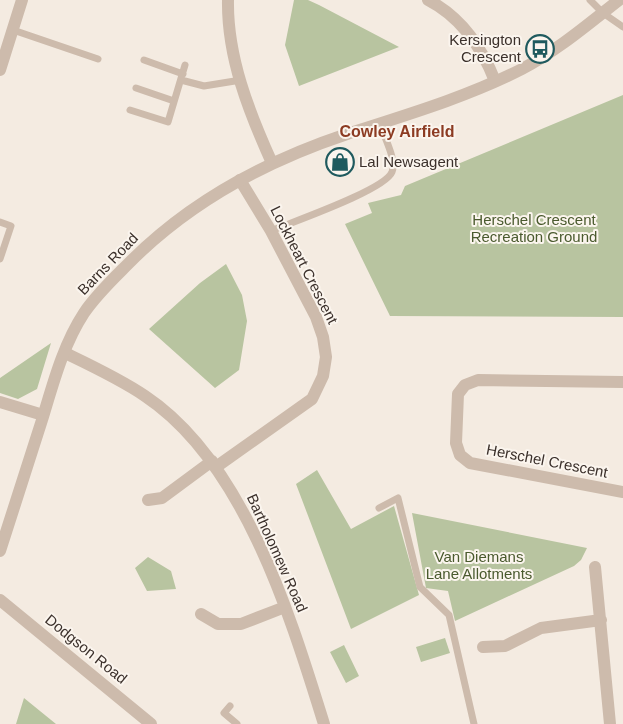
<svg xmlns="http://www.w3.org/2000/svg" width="623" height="724" viewBox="0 0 623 724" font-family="Arial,sans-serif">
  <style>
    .green { fill: #b8c4a0 }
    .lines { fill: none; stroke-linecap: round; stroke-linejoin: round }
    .service { stroke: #cdbbac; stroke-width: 7 }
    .minor { stroke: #cdbbac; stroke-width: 12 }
    .tertiary { stroke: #cdbbac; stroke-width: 12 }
    .labels { text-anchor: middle; stroke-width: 4; stroke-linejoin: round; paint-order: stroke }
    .poi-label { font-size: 15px; fill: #3b302b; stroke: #fbf5ee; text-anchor: end }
    .park-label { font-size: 15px; fill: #4a5a2e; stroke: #fbf5ee }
    .street-label { font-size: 15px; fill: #3b302b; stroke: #fbf5ee }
    .neighbourhood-label { font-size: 16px; font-weight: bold; fill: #8c3b22; stroke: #fbf5ee }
  </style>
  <rect width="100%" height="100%" fill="#f4ebe1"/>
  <path class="green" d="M294,0H308L319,5L399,47L299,86L285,45Z
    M623,95V317L390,316L345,224L372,213L368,203L401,195L405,186Z
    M226,264L242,295L247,321L239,370L215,388L149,329L200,283Z
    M51,343L37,389L18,399L0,393V378Z
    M317,470L351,529L394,506L419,595L351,629L296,484Z
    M412,513L587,548L581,560L574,566L455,621L448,591L426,588Z
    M148,557L171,571L176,589L147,591L135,568Z
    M445,638L450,653L421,662L416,647Z
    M344,645L359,676L346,683L330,652Z
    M24,698L56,724H16Z"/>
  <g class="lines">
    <path class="service" d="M590,0L603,13L623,27
      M13,30L98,59
      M144,60L183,74
      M181,80L204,86L241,80
      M136,88L174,101
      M130,110L168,122L185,65
      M0,222L11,226L0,259
      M271,231C292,222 385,190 392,172C397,160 384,137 380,124
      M379,508L398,498L420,587L449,615L474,724
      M230,706L224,713L237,724"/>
    <path class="minor" d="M228,0C227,57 249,112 272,163
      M428,0C461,17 482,48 495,81
      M0,70L22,0
      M65,353C92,366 120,379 145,396C244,462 290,615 324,724
      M623,382L478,380L465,385L458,394L456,443L460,455L470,463L623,492
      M0,402L43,415
      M216,467L312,399L323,376L326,357L323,337L316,317L271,231L240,180
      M148,500L162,498L212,461
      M595,567L610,724
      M0,600L151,724
      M201,614L218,624H241L285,607
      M483,647L505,646L541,628L601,620"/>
    <path class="tertiary" d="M0,551C14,507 28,463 42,420C53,384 63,345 84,313C96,295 113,279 128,264C189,202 266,161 347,134C406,115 467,97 522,69C558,50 587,25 619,0"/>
  </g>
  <defs>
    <symbol id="bus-ring" viewBox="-11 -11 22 22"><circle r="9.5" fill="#fbf5ee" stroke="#1f5a5e" stroke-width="1.5"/><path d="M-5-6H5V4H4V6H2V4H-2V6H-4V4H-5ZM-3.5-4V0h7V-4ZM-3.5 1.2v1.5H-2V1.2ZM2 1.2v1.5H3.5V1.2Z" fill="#1f5a5e"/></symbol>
    <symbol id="shop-ring" viewBox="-11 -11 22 22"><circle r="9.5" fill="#fbf5ee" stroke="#1f5a5e" stroke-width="1.5"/><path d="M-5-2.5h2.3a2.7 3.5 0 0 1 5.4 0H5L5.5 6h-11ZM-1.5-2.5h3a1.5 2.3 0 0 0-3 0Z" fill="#1f5a5e"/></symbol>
  </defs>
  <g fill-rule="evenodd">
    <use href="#bus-ring" x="524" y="33" width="32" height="32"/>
    <use href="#shop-ring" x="324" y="146" width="32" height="32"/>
  </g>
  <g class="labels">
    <g class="poi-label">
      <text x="521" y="45">Kersington<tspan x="521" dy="17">Crescent</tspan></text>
      <text x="359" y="167" text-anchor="start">Lal Newsagent</text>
    </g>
    <g class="park-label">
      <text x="534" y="225">Herschel Crescent<tspan x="534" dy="17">Recreation Ground</tspan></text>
      <text x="479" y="562">Van Diemans<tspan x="479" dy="17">Lane Allotments</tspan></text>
    </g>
    <g class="street-label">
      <text transform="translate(108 264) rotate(-46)" y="5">Barns Road</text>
      <text transform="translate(304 265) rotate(63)" y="5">Lockheart Crescent</text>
      <text transform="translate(547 461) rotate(11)" y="5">Herschel Crescent</text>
      <text transform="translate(277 553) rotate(66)" y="5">Bartholomew Road</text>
      <text transform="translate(86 649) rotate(39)" y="5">Dodgson Road</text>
    </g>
    <g class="neighbourhood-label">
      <text x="397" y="137">Cowley Airfield</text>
    </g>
  </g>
</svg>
